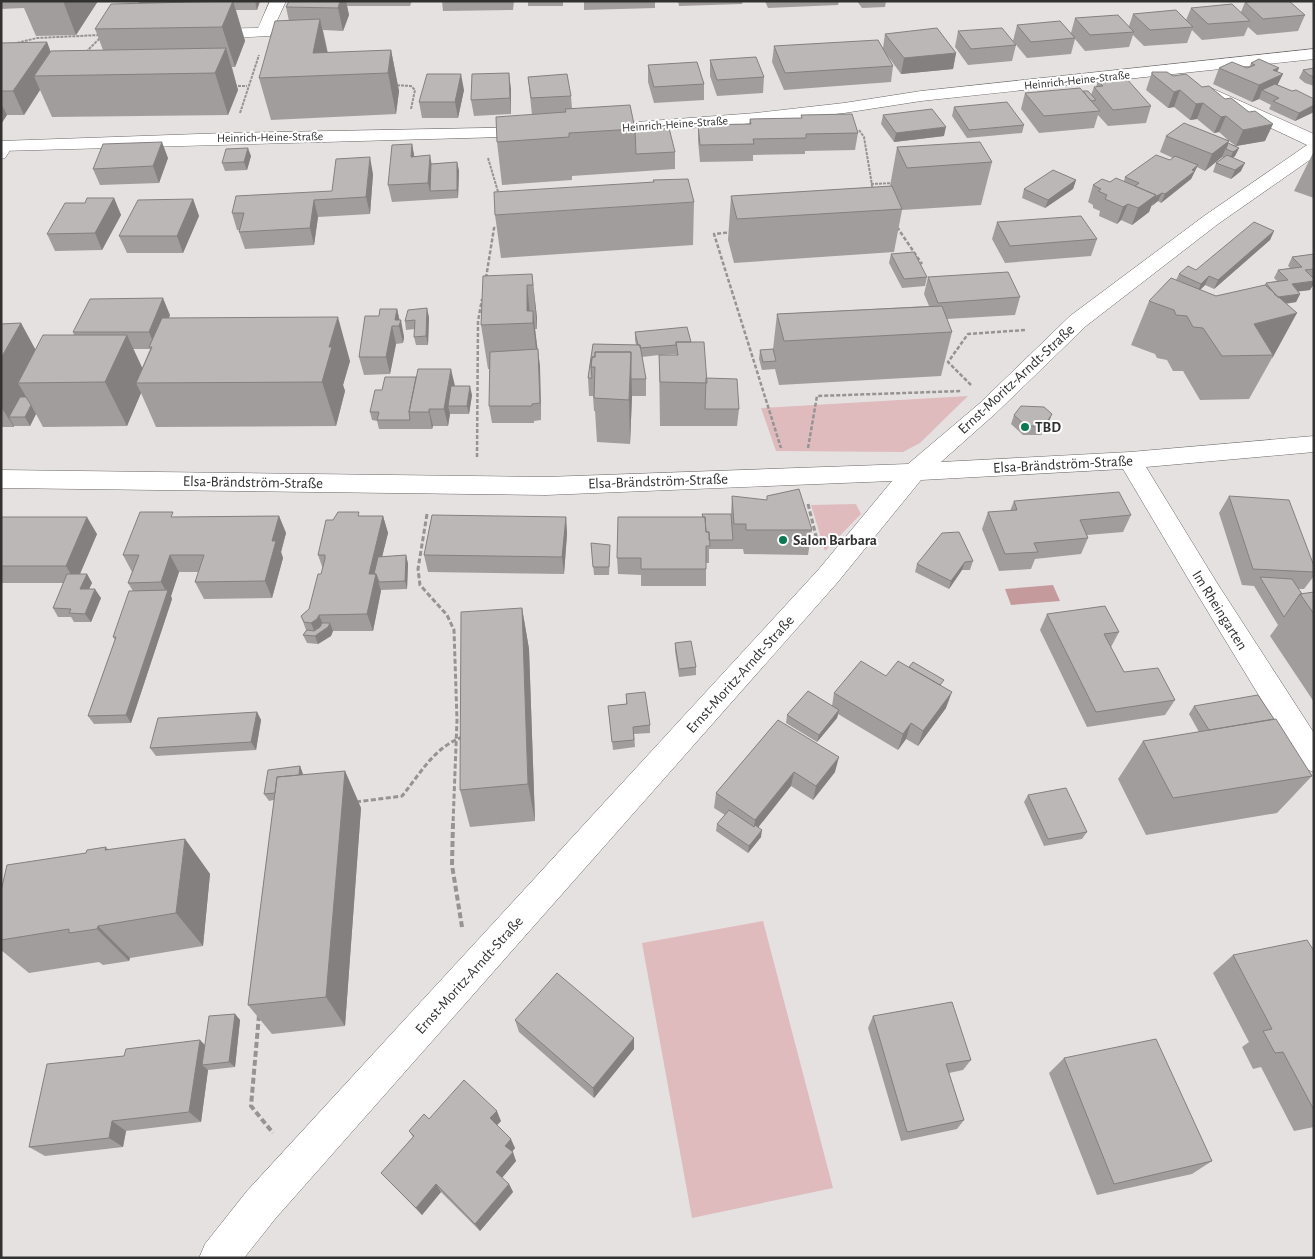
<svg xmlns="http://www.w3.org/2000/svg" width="1315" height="1259" viewBox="0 0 1315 1259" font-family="'Alegreya Sans',sans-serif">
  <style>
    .green { fill: #dfbbbe }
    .water { fill: #c59a9d }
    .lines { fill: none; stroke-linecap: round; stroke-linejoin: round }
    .lane-casing { stroke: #6a6666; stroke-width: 1 }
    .street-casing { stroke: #6a6666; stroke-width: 1 }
    .path-far3 { stroke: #969393; stroke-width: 2; stroke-dasharray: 3 1; stroke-linecap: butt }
    .path-far2 { stroke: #969393; stroke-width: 2.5; stroke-dasharray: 4 2; stroke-linecap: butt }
    .path-far1 { stroke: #969393; stroke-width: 3; stroke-dasharray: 5 2.5; stroke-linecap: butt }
    .path { stroke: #969393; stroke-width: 4; stroke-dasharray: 6 3; stroke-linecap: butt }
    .lane { fill: #fff; fill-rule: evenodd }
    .street { fill: #fff; fill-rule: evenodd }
    .wall { fill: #a29d9d; fill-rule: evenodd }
    .shaded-wall { fill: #848080 }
    .building { fill: #bcb7b7; stroke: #848080 }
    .poi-dot { fill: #0a7954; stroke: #fff; stroke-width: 2 }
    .labels { text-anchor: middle; stroke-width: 4; stroke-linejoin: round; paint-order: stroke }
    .far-street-label { font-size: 12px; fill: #323131; stroke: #fff }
    .street-label { font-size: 15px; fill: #323131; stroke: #fff }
    .poi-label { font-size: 15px; font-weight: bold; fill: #323131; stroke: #fff; text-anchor: start }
  </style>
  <rect width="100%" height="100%" fill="#e6e1e1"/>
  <path class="green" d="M968,396L920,443L903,452L776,451L761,408Z
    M856,504L861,514L825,551L811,505Z
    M763,921L833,1188L692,1218L642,943Z"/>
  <path class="water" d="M1053,585L1060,601L1011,605L1005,589Z"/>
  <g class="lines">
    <defs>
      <path id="lane" d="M7,142L13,146L5,158L1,159V145Z"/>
      <path id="street" d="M270,1H286L270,36L205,39L199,37L197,34L199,31L205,29L258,28Z
        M1314,49V59L921,101L844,113L756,123L597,135L591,134L588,130L591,126L597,125L756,113L844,103L921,91Z
        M1211,88L1314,134V157L1218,224L1086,326L996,413L941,462L1130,452L1314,436V452L1146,467L1217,583L1314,733V772L1303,768L1199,597L1123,469L921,480L837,583L275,1219L244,1258H199L205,1244L247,1191L819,569L892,481L546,495L1,488V470L546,477L908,464L980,403L1070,316L1204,216L1307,145L1205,97L1202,93L1205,89Z
        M534,127L540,128L543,132L540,136L1,151V141L227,133Z"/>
    </defs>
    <use href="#lane" class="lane-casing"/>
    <use href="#street" class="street-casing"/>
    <path class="path-far3" d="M17,43L37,38L100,35
      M86,52L101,37
      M393,85L411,86L415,90L411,109
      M234,86H247
      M240,113L259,55
      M859,130L864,137L873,191
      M488,158L499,195
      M871,184L895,183"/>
    <path class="path-far2" d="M897,227L922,264
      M733,232L714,234L781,448
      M486,278L494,228H499
      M971,385L948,362L968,334L1025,330
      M808,448L817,396L962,391
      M477,457L478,321L482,299"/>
    <path class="path-far1" d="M808,504L817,540
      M427,514L418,569L420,585L447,615L454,630L457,720L453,824
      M356,802L402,796C420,774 435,746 463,737"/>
    <path class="path" d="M453,823L452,865L462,927
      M259,1015L251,1106L273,1133"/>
    <use href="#lane" class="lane"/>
    <use href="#street" class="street"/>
  </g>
  <path class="wall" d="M1,1H98L76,35L36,36L24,8L1,9Z
    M138,1H260L257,10H236L245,41L235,67H232L238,90L228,115L52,117L40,90L24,115H7L1,124V43L47,42L50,51L103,50L95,29L139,3Z
    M289,1H412L410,6H347L349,15L343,31L323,30L328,53L391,50L399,91L396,114L271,120L259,78L289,21L286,7Z
    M442,1H514L513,10L443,11Z
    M528,1H563V6H528Z
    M584,1H655V8L584,10Z
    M678,1H743L742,4L679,6Z
    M765,1H839L838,5L768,8Z
    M857,1H886L885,7L862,8Z
    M1245,2L1305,15L1298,31L1257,35L1248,27L1244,36L1202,40L1192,30L1187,43L1144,46L1133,35L1129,47L1085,51L1075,39L1071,54L1027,58L1013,41L1017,25L1071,33L1075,18L1129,26L1133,14L1186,20L1191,8L1241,12Z
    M958,31L1016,45L1012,61L968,65L955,47Z
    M885,34L956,53L953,69L901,74L887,55L893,66L891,82L784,90L772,62L774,46L883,48Z
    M710,60L764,77L763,93L717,96L710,76Z
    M1251,63L1277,72L1278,85L1292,91L1314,99V112L1295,121L1269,109L1271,105L1259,99L1252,102L1213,84L1219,68H1249Z
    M648,65L704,84V100L654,103L648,82Z
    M1314,68V86L1305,83L1299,78L1303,70Z
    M1152,72L1173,76L1265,141L1236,146L1239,148L1235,156L1233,158L1241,171L1231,179L1213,172L1216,163L1223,158L1222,157L1205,171L1197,167L1191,179L1161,203L1158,201L1151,206L1149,212L1132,225L1121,220L1117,224L1099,216L1100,211L1093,208V205L1088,202L1093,185L1110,182L1124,181L1125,177L1170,160L1173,158L1160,152L1166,136L1228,140L1219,132L1214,133L1197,119L1190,120L1174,107L1168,108L1146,90ZM1229,141L1236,146L1228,143Z
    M528,77L571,96L572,109L635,129V130L675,152V169L572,176V180L502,185L497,142L532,115Z
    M1098,81L1151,106L1146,123L1108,126L1098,115L1094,128L1039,133L1021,109L1025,93L1083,91L1091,95L1094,87H1096Z
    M511,89V114L474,116L471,100Z
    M464,90L458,118H422L419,102Z
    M954,107L1024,125L1022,133L967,138L952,116Z
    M801,115L858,133L855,150L805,151V154L753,155V161L700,162L698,141V125L749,124L750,119L801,118Z
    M883,115L944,136L894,142L881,124Z
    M412,144L414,156L431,164L457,162L459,171L458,198L392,202L388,185Z
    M897,147L992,162L981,205L902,210L894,252L734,263L728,240L731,196L890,186Z
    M1314,151V198L1294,191Z
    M251,156L247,170L225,171L222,163Z
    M168,158L159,183L100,185L93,169Z
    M373,174L370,214L318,217L314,245L245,249L239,232L240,230H237L232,213L332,191Z
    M1076,180L1073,189L1045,208L1022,198L1024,189Z
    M114,198L121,215L102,250L55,251L47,234L85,203Z
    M193,199L199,216L183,253H127L119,236Z
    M694,202L693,245L501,258L495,215Z
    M997,222L1097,239L1091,256L1005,263L992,239Z
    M1274,231L1270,240L1214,289L1205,285L1200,290L1216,296L1264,286L1266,283L1277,281L1274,278L1278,270L1290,268L1288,266L1292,257L1314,254V277H1312L1310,290L1298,291L1300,294L1296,302L1286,304L1273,357L1272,358L1249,399L1200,400L1183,371H1173L1167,360L1157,358L1155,354L1131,345L1149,301L1176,280L1179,274L1196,270Z
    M891,254L927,277L925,286L902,288L889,263Z
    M532,274L537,318V329H535L540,367L541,420L534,421V423H492L489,406L490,369H488L481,325Z
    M928,277L1020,297L1015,315L947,319L952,332L941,376L779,385L775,369L762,370L759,359L760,350L773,349L777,314L929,306L924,294Z
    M397,309L404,337L403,343L396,344L390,374L364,375L359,357L379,316Z
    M170,315L169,318L350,361L343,385L345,391L336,426L156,427L141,393L127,426L43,427L36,414L30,426H14V427H1V324L21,323L35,350L74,335L73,332ZM133,349H150L142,368Z
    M429,317L428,345H416L414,337L415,329L406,330L405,321Z
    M635,332L691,342L706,378L739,409L737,426H660L659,355L642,357L646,379V396H632L630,444L597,442L595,411H594L593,396H589L588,378L593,344L636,345L635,340ZM676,354V355H660Z
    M455,386L472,395L469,414H450L448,426H433L432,429H379L377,421L372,420L370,412L382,390Z
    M1014,415L1049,422L1041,435H1023L1011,424Z
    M732,496L812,530L808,555L744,554L743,549H709V563H706V586H641V575L618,574L617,558L702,517V514H731Z
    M1229,496L1314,566V576L1304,589H1298L1302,594L1314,592V702L1270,636L1278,625L1254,586L1242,585L1219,513Z
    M1014,501L1131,515L1123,532L1087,535L1088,538L1081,554L1035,559L1031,569L999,571L982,529L988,512L1010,511Z
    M279,516L286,533L281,552L283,558L272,598L204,599L195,582L199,572H179L171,596L172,599L131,723L94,724L88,716L115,640L113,637L133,591L128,583L132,572L123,555L175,517Z
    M360,516H383L388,533L382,557L406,555L408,564L407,589L381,590L373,631H333L331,636L318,644L307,643L303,635L306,630L301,616L309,609L323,569L318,555L333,520Z
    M1,517L97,534L80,574H87L92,583L89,589L101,598L91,622H74L71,617H58L53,608L64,583H1Z
    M566,517L567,534L564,574L428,572L424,555Z
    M591,543L610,553L609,575H594Z
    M973,561L970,570H962L949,589L915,572L917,564Z
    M522,608L529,649L535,821L470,827L460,790Z
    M1047,614L1119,632L1111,647L1124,672L1175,700L1165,715L1087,727L1040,630Z
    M675,643L696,667V675L679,677L675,651Z
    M886,676L942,686L946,708L918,746L906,739L898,750L838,714L837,718L817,742L786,723L787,715L832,706L834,693Z
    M626,694L650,725V733L634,734L635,747L613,750L608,706L626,704Z
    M1194,706L1274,719L1312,776L1277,813L1146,835L1118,779L1143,741L1199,732L1189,714Z
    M257,712L261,720L256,750L156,756L150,748Z
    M778,720L835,772L813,800L791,786L758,827L761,837L748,853L716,831L717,824L725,815L714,808L716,793Z
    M300,766L303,775L345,771L361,808L345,1026L272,1034L248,1005L274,800L269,801L264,794Z
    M1028,795L1087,832L1082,839L1044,846L1024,802Z
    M185,839L210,874L203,946L130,958L129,961L103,965L99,962L29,973L1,950V891L86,853L106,847L109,850Z
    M1314,951V1127L1294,1131L1261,1067L1253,1069L1242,1047L1249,1042L1213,973L1233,955Z
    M235,1014L240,1020L235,1067L208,1070L201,1122L126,1131L123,1147L45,1156L29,1147L124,1056L205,1045Z
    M873,1016L971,1060L963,1070L949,1073L964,1120L957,1129L901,1141L868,1028Z
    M515,1020L634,1038V1049L594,1098L519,1032Z
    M1064,1058L1212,1161L1192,1174L1097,1195L1049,1073Z
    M429,1119L501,1121L497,1125L515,1148L512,1152L516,1161L502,1178L509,1184L513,1192L480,1231L441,1192L422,1215L381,1173L413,1137L409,1131Z"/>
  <path class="shaded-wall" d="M63,1H98L76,35Z
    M233,1L245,41L235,67L222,27Z
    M255,1H260L257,10Z
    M340,1H346L349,15L343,31L338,8Z
    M320,19L329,60L313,53Z
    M47,42L56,66L34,76L40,90L24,115L13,91Z
    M226,48L238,90L228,115L215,73Z
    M391,50L399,91L396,114L388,73Z
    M956,53L953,69L901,74L904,58Z
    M1279,68L1274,78L1283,74L1275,90H1262L1259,99L1252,102L1259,85L1273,70Z
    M509,73L511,89V114L510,98Z
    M461,74L464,90L458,118L455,102Z
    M1180,90L1174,107L1168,108L1174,92Z
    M1,103L7,115L1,124Z
    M1203,103L1197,119L1190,120L1196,104Z
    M1314,105V112L1295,121L1299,113Z
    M1226,116L1219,132L1214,133L1221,117Z
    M1273,124L1265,141L1236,146L1243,130Z
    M946,127L944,136L894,142L896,133Z
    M1229,141L1222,157L1205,171L1212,154Z
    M162,142L168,158L159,183L153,166Z
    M412,144L415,160L411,157Z
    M248,148L251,156L247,170L244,162Z
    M1239,148L1235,156L1229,160L1233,152Z
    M430,155L433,172L430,191L428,183Z
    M370,157L373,174L370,214L366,197Z
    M457,162L459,171L458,198L457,190Z
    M1245,163L1241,171L1231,179L1235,170Z
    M1198,165L1191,179L1161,203L1165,194L1192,170Z
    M1076,180L1073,189L1045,208L1048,200Z
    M1162,193L1158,201L1152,206L1155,197Z
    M1156,195L1149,212L1132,225L1138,208Z
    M114,198L121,215L102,250L95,233Z
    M193,199L199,216L183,253L177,236Z
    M314,200L318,217L314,245L310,228Z
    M1128,204L1121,220L1117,224L1123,207Z
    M1274,231L1270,240L1214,289L1218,280Z
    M532,274L537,318V329Z
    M1209,276L1205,285L1197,293L1201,284Z
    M1314,281V284L1310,290L1287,293L1292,284Z
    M527,285L531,323L527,311Z
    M1300,294L1296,302L1273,305L1278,297Z
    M163,298L170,315L156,349L149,332Z
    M427,308L429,317L428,345L426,336Z
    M397,309L400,323L401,320L404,337L403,343L399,326L395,320Z
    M533,311L538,355V367L533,323Z
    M1297,313L1273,357L1272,358L1273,355L1254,324Z
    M338,317L350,361L343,385L345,391L336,426L322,382L329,347Z
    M21,323L45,367L18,383L28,400L9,417L14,426V427L1,407V358Z
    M392,326L396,344L390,374L386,357Z
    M127,335L147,378L136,383L141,393L127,426L105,382Z
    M538,349L540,367L541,420L540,403Z
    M631,352L632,396L630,444L629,400Z
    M451,369L455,386L448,406L450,414L448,426L444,409Z
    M470,386L472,395L469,414L467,406Z
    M31,405L36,414L30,426L25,417Z
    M429,409L433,426L432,429L429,412Z
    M1052,414L1049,422L1041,435L1044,426Z
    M279,516L286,533L281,552L283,558L272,598L265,581L272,541Z
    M383,516L388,533L377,577L381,591L373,631L367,614L369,574Z
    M87,517L97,534L76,583L66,566Z
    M566,517L567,534L564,574L562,557Z
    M170,555L179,572L171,596L172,599L131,723L126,715L167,593L161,582Z
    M406,555L408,564L407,589L405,581Z
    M965,562L962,570L949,589L951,581Z
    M87,574L92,583L85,597L80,589Z
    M95,589L101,598L91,622L85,614Z
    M522,608L529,649L535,821L528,784Z
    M319,615L325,629L330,623L333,631L331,636L318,644L315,636L316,635L311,623Z
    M952,692L946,708L918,746L923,731Z
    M839,710L837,718L817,742L819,735Z
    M257,712L261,720L256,750L251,742Z
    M911,723L906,739L898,750L903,734Z
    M839,757L835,772L813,800L816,786Z
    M300,766L303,774L301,798L297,790Z
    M345,771L361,808L345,1026L326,997Z
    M794,772L791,786L753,834L755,820Z
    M762,830L761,837L748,853L749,846Z
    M185,839L210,874L203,946L176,913Z
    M98,926L130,958L129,961L97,929Z
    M235,1014L240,1020L235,1067L229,1062Z
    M634,1038V1049L594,1098L593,1088Z
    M200,1040L211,1051L202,1065L208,1070L201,1122L189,1112Z
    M497,1111L501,1121L494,1128L490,1118Z
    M112,1121L126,1131L123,1147L109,1138Z
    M511,1139L515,1148L509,1155L505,1146Z
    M513,1152L516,1161L500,1180L496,1172Z
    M436,1184L441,1192L422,1215L416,1208Z
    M509,1184L513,1192L480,1231L475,1224Z"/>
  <path class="building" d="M233,1L222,27L95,29L111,4Z
    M289,1H340L338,8L286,7Z
    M1260,1H1289L1305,15L1263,19L1245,2Z
    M1232,4L1250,21L1208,24L1191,8Z
    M1176,10L1193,27L1150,30L1133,14Z
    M1118,15L1134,32L1090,35L1075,18Z
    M320,19L313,53L391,50L388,73L259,78L275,21Z
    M1060,21L1075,38L1031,42L1017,25Z
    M937,28L956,53L904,58L885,34Z
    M1002,28L1016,45L971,49L958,31Z
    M878,40L893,66L785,73L774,46Z
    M47,42L13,91H1V43Z
    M226,48L215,73L34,76L51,51Z
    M756,57L764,77L717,80L710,60Z
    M1259,59L1279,68L1273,70L1283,74L1259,85L1219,68L1232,62L1247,68L1255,65L1251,63Z
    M697,62L704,84L654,87L648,65Z
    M1314,68V77L1309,75L1303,70Z
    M1152,72H1167L1173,76L1186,74L1202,87L1209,86L1225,99L1231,98L1249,112L1255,111L1273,124L1243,130L1226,116L1221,117L1203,103L1196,104L1180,90L1174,92L1152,74Z
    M509,73L510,98L471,100L472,74Z
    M427,74H461L455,102H419Z
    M567,74L571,96L531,98L528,77Z
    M1126,78L1151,106L1113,110L1094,87L1103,86L1098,81Z
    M1275,84L1292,91L1296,90L1314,99V105L1299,113L1273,101L1279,98L1262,90Z
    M1080,88L1100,111L1044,116L1025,93Z
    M1083,91H1088L1096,100L1091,101Z
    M1007,102L1024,125L969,130L954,107Z
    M630,105L635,129L569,133V137L497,142L496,117L566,112L565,109Z
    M932,109L946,127L896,133L883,115Z
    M852,114L858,133L806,134V138L753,139L754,144L700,145L698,125L751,124L750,119L802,118L801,115Z
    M1184,123L1229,141L1212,154L1166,136Z
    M669,128L675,152L636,154L635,130Z
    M162,142L153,166L93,169L103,144Z
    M980,142L992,162L907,168L897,147Z
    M1228,143L1239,148L1233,152L1226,149Z
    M412,144L411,157L430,155L428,183L388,185L392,145Z
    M248,148L244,162L222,163L226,149Z
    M1156,155L1170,160L1175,156L1198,165L1192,170L1195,171L1165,194L1162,193L1155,197L1156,195L1135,186L1139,183L1125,177Z
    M1227,155L1245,163L1235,170L1216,163Z
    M370,157L366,197L314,200L310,228L239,232L244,213H232L236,196L332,191L336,159Z
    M457,162V190L430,191L431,164Z
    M1053,170L1076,180L1048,200L1024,189Z
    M1116,178L1156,195L1138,208L1128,204L1123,207L1105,199L1107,195L1098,191L1101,189L1093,185L1102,179L1110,182Z
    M688,179L694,202L495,215L494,192L654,182L653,180Z
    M892,186L902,209L737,219L731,196Z
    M87,198H114L95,233L47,234L65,203H85Z
    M193,199L177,236H119L138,200Z
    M1081,216L1097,239L1010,246L997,222Z
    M1254,222L1274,231L1218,280L1209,276L1201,284L1179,274L1188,266L1196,270Z
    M914,252L927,277L904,279L891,254Z
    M1314,254V269L1305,270L1314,279V281L1292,284L1300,294L1278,297L1279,298L1274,294H1275L1266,283L1288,280L1278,270L1302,267L1292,257Z
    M1008,272L1020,297L938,303L928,277Z
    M532,274L533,285H527V311H533V323L481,325L483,276Z
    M1171,278L1216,296L1265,285L1297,313L1254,324L1273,355L1222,356L1203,328L1193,327L1187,316L1176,315L1174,310L1149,301Z
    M163,298L149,332H73L90,299Z
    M942,306L952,332L784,341L777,314Z
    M427,308L426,336L414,337L415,320L405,321L408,310Z
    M380,309H397L395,320H401L399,326H392L386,357H359L365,316H379Z
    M338,317L329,347H332L322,382L136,383L152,347H149L162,318Z
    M21,323L1,358V324Z
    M687,327L691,342H676V345L640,348V345H638L635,332Z
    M43,335H127L105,382L18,383Z
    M676,342H704L707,383L660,382L659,355H678Z
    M593,344L640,345L646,379H631V352H595V357H592L591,367L592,378H588Z
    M538,349L540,403L532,404V406H489L490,352Z
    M773,349L776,361L763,362L760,350Z
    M595,352H631L629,400L594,398L595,367H591L592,357H595Z
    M418,369H451L444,409H429V412H409Z
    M385,377H416L409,412L410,420H377L379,412H370L375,390H382Z
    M706,378L737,379L739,409H705Z
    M451,386H470L467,406H448Z
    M20,397H26L31,405L25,417H9Z
    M1021,406L1044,407L1052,414L1044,426H1026L1014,415Z
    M799,489L812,530H746V524H734L732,496L767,500V496Z
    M1119,492L1131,515L1080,520L1088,538L1034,543L1038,552L1005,554L988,512L1017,510L1014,501Z
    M1229,496L1289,500L1314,566V572L1253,569Z
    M140,512H173L171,517L279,516L272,541H276L265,581L195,582L204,555H170L161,582L128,583L139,555H123Z
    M338,512H359L358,516H383L369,574H376L367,614L319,615L317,619L311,623L304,622L301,616L309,609L318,574H321L325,559V555H318L326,520H333Z
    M702,514H731L733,540H709V532H706L705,517H703Z
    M432,515L566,517L562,557L424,555Z
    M1,517H87L66,566H1Z
    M618,517H705L706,532H709L710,546H706V569H641V558H617Z
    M959,532L973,561L965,562L951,581L917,564L942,533Z
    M591,543L610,545L609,567H593Z
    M406,555L405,581L379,582L376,574H374L378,557Z
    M67,574H87L80,589H95L85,614L69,613L71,609L53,608Z
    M1260,577L1292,579L1302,594H1300L1284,617Z
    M168,590L126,715L88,716L116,637H113L129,591Z
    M1314,592V614L1300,594Z
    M1105,606L1119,632L1104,634L1124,672L1158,668L1175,700L1096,712L1047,614Z
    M522,608L528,784L460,790L461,612Z
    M322,623H330L328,627L315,636L303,635L307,630L314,631L320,627Z
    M691,641L696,667L679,669L675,643Z
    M861,661L886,676L898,661L952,692L923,731L911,723L903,734L834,693Z
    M913,662L944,680L940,685L909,667Z
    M808,691L839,710L819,735L787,715Z
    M645,692L650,725L633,727L634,740L612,742L608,706L627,704L626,694Z
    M1258,695L1274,719L1209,730L1194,706Z
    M257,712L251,742L150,748L158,718Z
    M1276,719L1312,776L1173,798L1143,741Z
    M778,720L839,757L816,786L794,772L755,820L716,793Z
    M300,766L299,775L277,777L275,793L264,794L268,770Z
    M345,771L326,997L248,1005L277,777Z
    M1066,788L1087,832L1048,839L1028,795Z
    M729,810L754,827L755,825L762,830L749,846L717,824Z
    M185,839L176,913L98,926L97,929L69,933V929L1,940V891L7,865L86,853L87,850L106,847L105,850Z
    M1307,940L1314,951V1110L1283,1052L1275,1053L1263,1031L1272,1029L1233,955Z
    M557,973L634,1038L593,1088L515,1020Z
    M952,1002L971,1060L946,1064L964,1120L907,1132L873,1016Z
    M235,1014L229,1062L202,1065L209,1016Z
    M1156,1039L1212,1161L1114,1184L1064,1058Z
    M200,1040L189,1112L112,1121L109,1138L29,1147L47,1064L124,1056L126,1049Z
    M464,1080L497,1111L490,1118L511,1139L505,1146L513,1152L496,1172L509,1184L475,1224L436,1184L416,1208L381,1173L414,1136L409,1131L424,1114L429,1119Z"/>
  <g class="poi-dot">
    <circle cx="1025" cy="427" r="5"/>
    <circle cx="783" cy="540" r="5"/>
  </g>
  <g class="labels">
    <g class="far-street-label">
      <text transform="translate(1077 80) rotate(-6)" y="4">Heinrich-Heine-Straße</text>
      <text transform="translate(675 124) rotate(-4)" y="4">Heinrich-Heine-Straße</text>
      <text transform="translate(270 137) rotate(-1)" y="4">Heinrich-Heine-Straße</text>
    </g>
    <g class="street-label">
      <text transform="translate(1016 379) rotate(-43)" y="5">Ernst-Moritz-Arndt-Straße</text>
      <text transform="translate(1063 464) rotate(-3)" y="5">Elsa-Brändström-Straße</text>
      <text transform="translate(658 481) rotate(-2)" y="5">Elsa-Brändström-Straße</text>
      <text transform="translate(253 482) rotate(1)" y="5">Elsa-Brändström-Straße</text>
      <text transform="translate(1220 610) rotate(58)" y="5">Im Rheingarten</text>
      <text transform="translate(740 674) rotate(-48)" y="5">Ernst-Moritz-Arndt-Straße</text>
      <text transform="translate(469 975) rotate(-48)" y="5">Ernst-Moritz-Arndt-Straße</text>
    </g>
    <g class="poi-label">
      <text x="1035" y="432">TBD</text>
      <text x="793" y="545">Salon Barbara</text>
    </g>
  </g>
  <rect width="1315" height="1259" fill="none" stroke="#323131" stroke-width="5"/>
</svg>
